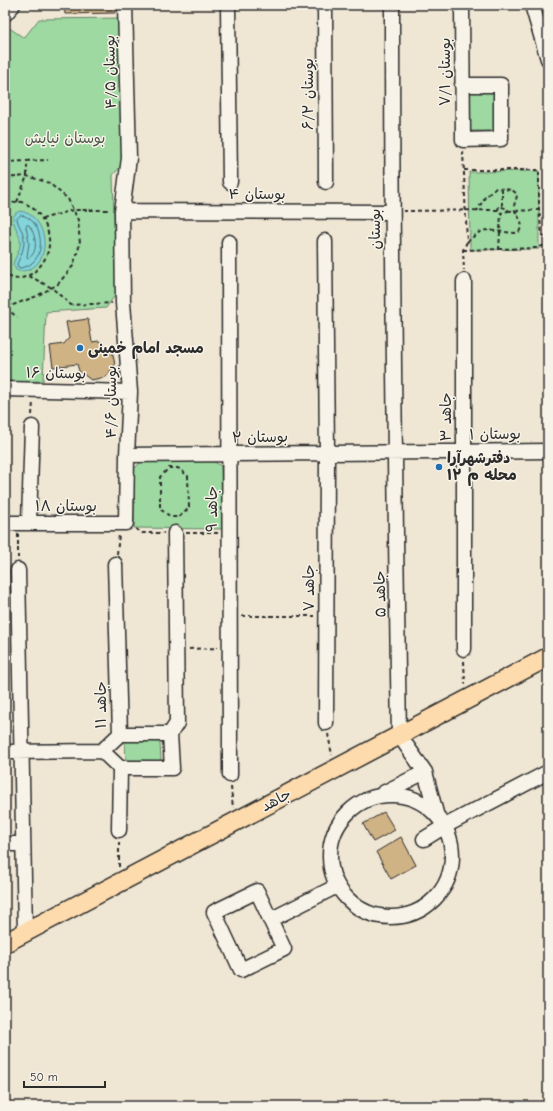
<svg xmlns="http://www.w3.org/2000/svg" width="553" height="1111" viewBox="0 0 553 1111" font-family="'Comic Neue','Playpen Sans Arabic',sans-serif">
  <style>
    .green { fill: #9dd9a1; stroke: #648266 }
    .water { fill: #83d4db; stroke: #609095 }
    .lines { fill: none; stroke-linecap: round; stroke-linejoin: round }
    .shore { stroke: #4e6f71; stroke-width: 1 }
    .building { fill: #d0b384; stroke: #2b2b2b }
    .minor-casing { stroke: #2b2b2b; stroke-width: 17 }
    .major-casing { stroke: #2b2b2b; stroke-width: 21 }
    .path { stroke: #2b2b2b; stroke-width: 2; stroke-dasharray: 4 3; stroke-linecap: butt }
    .minor { stroke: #f7f3e8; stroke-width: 14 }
    .major { stroke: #fedbac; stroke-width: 18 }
    .poi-dot { fill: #1f6fb2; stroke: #f7f3e8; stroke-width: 1.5 }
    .labels { text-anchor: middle; stroke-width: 3; stroke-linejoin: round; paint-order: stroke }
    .street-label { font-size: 15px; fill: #2b2b2b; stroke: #f7f3e8 }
    .park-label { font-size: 15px; fill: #485648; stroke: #f7f3e8 }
    .poi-label { font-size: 15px; font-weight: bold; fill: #2b2b2b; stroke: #f7f3e8; text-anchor: start }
  </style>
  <rect width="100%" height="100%" fill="#efe6d4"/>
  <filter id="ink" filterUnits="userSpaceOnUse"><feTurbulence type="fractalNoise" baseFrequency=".025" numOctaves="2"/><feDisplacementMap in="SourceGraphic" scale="8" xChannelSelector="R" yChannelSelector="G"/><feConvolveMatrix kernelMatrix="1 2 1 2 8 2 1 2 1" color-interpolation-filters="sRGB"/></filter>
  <g filter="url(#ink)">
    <path class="green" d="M121,18L126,161L113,175L116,294L106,308L46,312L43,381L5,382V25L24,38L39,19Z
      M467,91H497L496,131H467Z
      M539,171V249L470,250L469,172Z
      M211,460L221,466L222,529L134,528V469L142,461Z
      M128,740H154L158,741L160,744L161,759L159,762L126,761L125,743Z"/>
    <path class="water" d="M20,211C47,215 54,260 28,270C23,271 20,272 16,270L13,264C17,252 24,246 18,233C16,227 13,224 13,217L16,213Z"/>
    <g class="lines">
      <path class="shore" d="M21,215C41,218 47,251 32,263C29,266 24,267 21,268L18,267L17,264C22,253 27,243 22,231C20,227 18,224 17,219Z
        M27,225H29C36,235 39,251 29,258L27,257L29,243L26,227Z"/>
    </g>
    <path class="building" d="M64,5H114L115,13L65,14Z
      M88,319L92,342L99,341L112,350L115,365L106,377L91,380L79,371L77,364L53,367L50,346L64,344L69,338L66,322Z
      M384,812L395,830L373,842L363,824Z
      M401,837L416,865L391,879L376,852Z"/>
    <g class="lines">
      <defs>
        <path id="minor" d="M228,5L230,182
          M325,5L326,182
          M392,5C392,248 395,492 399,735L425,772L436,813
          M532,5L548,59
          M5,14L13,5
          M462,85H501V139L463,140L462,5
          M122,211L392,212
          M325,241L327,453L326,723
          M229,242L230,775
          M5,389L130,392
          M127,455L548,451
          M5,523H126L127,455L130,392L123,303L122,211L129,158L125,5
          M29,523L32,427
          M115,564L120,734L102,751L120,768L119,830
          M18,570L25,932
          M464,649V281
          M120,734H170L172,768H120
          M170,734L177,723L175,533
          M5,752L102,751
          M383,793L425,772
          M330 856a61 61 0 1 1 122 0a61 61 0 1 1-122 0Z
          M424,839L445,826L548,772
          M5,844H22
          M257,891L284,949L241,970L214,912Z
          M270,920L337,886"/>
        <path id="major" d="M5,943L548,657"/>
      </defs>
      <use href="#minor" class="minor-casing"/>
      <use href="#major" class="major-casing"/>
      <path class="path" d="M463,151L467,242L463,250L464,270
        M5,162L48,160
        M464,170H539V210L542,235L548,238
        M5,178L27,176L49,183L68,199L78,220L80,244L73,266L58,284L37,296L5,308
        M502,188V206
        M17,202L27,176V161
        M403,211L498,210
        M508,211L539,210
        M42,219L73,210H110
        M467,242L478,233L486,230L515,233L519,232C526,220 516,218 514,207C514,203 517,199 517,194L512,190L496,188L485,197L477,211
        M5,249C6,244 9,239 9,235C10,227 4,218 7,210C18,183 66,228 43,262C39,268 33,274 27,276C18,280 12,280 5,273
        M463,250L537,248L548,244
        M499,250L501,213L508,211V209L499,206L498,210L501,213
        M29,276L52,288L71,305L112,303
        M6,308L17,317
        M32,415L33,402
        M169,468H178L188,476L189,508L179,517H171L160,509V477Z
        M136,529L142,533H164
        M186,533H218
        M18,534V558
        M117,554L119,534
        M242,616H315
        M189,649L218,648
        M464,661L465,684
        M328,734L332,755
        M231,787L233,808
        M119,842V867"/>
      <use href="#minor" class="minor"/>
      <use href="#major" class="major"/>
    </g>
  </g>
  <g class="poi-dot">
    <circle cx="80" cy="348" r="4"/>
    <circle cx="439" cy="467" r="4"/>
  </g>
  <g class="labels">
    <g class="street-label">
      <text transform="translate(110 72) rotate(-91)" y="5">بوستان ۴/۵</text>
      <text transform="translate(445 72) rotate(-90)" y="5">بوستان ۷/۱</text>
      <text transform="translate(308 94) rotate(-90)" y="5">بوستان ۶/۲</text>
      <text x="257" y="199">بوستان ۴</text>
      <text transform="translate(375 229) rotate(-90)" y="5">بوستان</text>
      <text transform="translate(56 373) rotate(1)" y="5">بوستان ۱۶</text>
      <text transform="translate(111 402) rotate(-90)" y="5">بوستان ۴/۶</text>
      <text transform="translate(446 417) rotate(-90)" y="5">جاهد ۳</text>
      <text transform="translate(495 434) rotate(-1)" y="5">بوستان ۱</text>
      <text transform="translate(260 437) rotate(-1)" y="5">بوستان ۲</text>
      <text x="66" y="511">بوستان ۱۸</text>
      <text transform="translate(212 509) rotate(-90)" y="5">جاهد ۹</text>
      <text transform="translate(309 588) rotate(-90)" y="5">جاهد ۷</text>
      <text transform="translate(380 594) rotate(-91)" y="5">جاهد ۵</text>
      <text transform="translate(101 705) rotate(-90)" y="5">جاهد ۱۱</text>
      <text transform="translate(276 800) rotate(-28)" y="5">جاهد</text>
    </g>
    <g class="park-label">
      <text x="65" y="143">بوستان نیایش</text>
    </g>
    <g class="poi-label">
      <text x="88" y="353">مسجد امام خمینی</text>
      <text x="447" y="463">دفترشهرآرا<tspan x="447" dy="17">محله م ۱۲</tspan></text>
    </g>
  </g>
  <rect width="553" height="1111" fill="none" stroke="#f7f3e8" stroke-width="20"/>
  <rect x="10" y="10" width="533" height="1091" fill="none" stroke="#2b2b2b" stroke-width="1.5" filter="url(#ink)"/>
  <path d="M24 1081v6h81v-6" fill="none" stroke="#2b2b2b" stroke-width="2"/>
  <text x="30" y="1081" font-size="12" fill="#2b2b2b" stroke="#f7f3e8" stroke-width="3" paint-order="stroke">50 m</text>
</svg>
